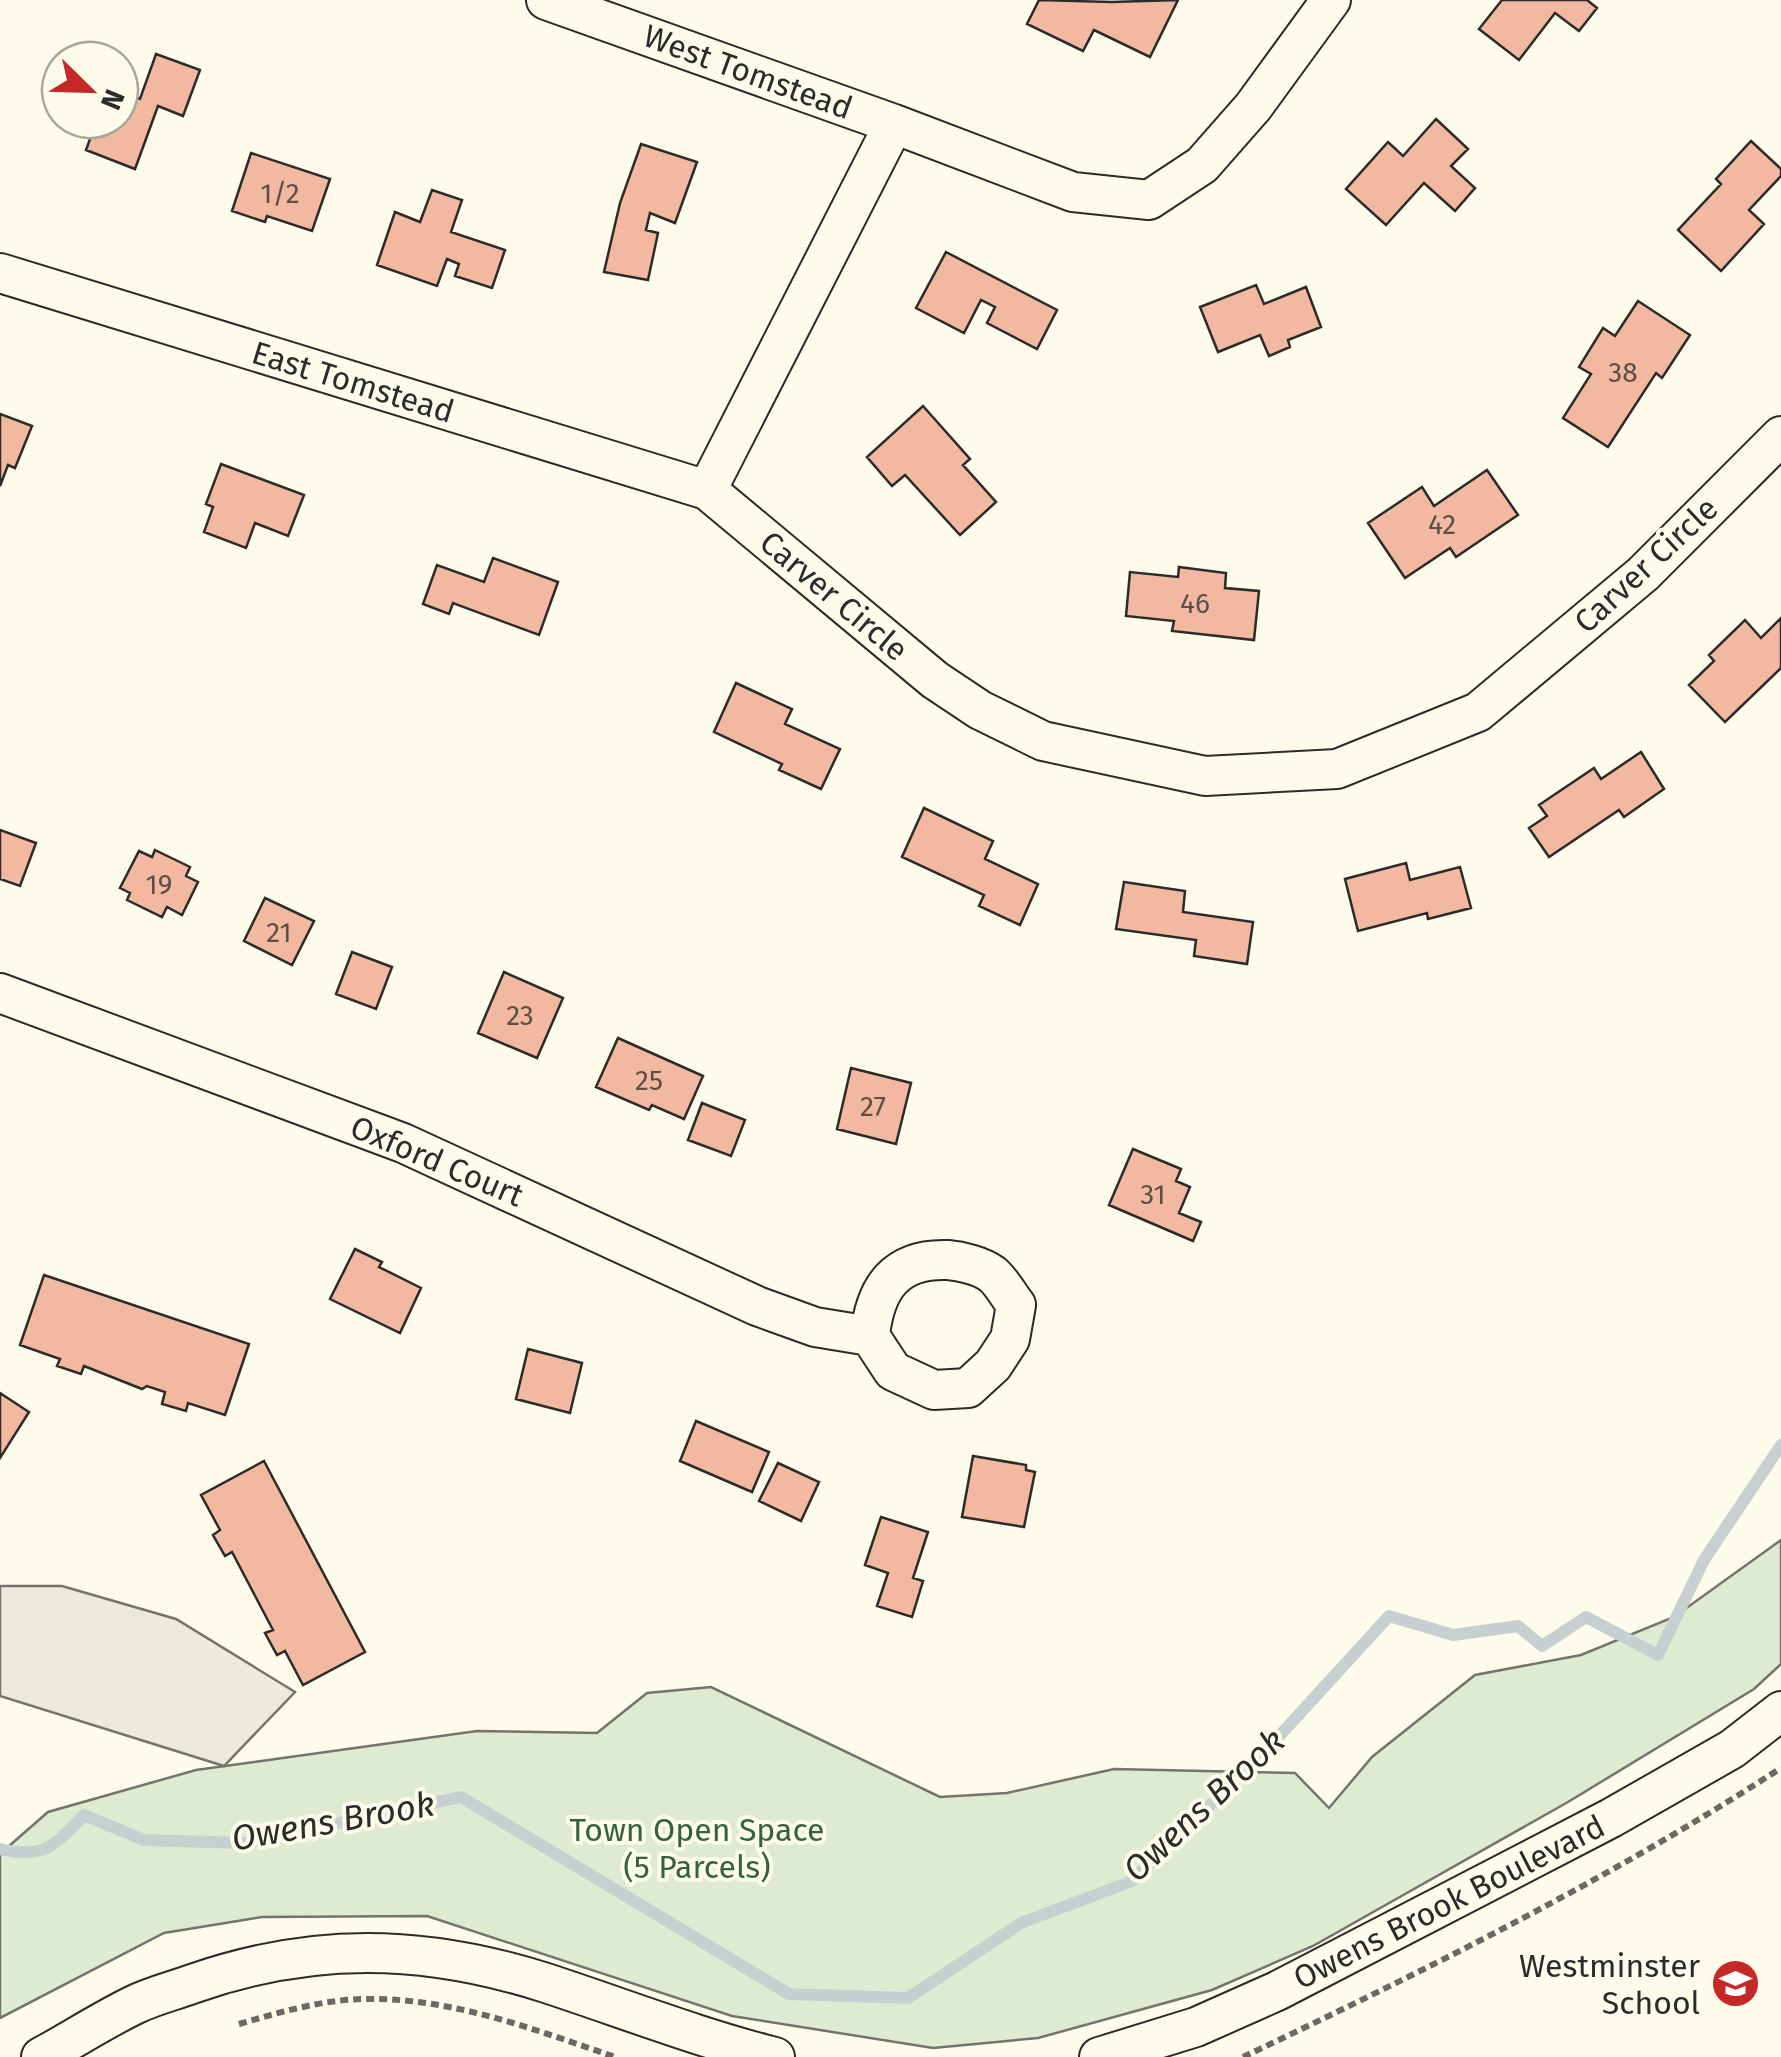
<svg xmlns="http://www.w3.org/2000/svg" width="1781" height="2057" viewBox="0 0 1781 2057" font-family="'Fira Sans',sans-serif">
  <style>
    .green { fill: #deebd1; stroke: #74746e; stroke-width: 2.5 }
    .parking { fill: #eceadb; stroke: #74746e; stroke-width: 2.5 }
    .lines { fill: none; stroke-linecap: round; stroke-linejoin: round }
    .stream { stroke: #c7d0d0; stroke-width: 12 }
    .building { fill: #f2b8a0; stroke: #2b2b2b; stroke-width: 2.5 }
    .minor-casing { stroke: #2b2b2b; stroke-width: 42 }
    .path { stroke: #6a6964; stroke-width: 6; stroke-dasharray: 8 5; stroke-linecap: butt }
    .minor { stroke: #fdfbea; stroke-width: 38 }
    .labels { text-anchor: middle; stroke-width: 8; stroke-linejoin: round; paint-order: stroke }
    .number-label { font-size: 28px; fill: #5d4e48 }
    .street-label { font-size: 32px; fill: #2b2b2b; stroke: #fdfbea }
    .park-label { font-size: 32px; fill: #34623c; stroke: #fdfbea }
    .poi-label { font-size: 32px; fill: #2b2b2b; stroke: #fdfbea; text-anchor: end }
    .water-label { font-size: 35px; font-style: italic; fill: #2b2b2b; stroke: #fdfbea }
  </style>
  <rect width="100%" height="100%" fill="#fdfbea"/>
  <path class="green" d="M1781,1540V1664L1754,1689L1568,1802L1313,1946L1212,1990L1038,2038L933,2048L732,2016L427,1916L262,1917L164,1933L0,2018V1854L48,1812L196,1770L477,1731L597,1733L647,1693L711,1687L940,1797L1007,1793L1114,1769L1295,1773L1329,1808L1372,1757L1475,1675L1581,1655L1674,1617Z"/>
  <path class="parking" d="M0,1586H62L176,1619L295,1692L224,1766L0,1696Z"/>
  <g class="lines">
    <path class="stream" d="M0,1849C45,1859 54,1846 84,1815L144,1840L245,1843L461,1797L789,1994L908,1998L1021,1923L1132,1881L1261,1756L1389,1616L1453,1635L1518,1626L1542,1646L1586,1617L1658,1655L1704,1560L1781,1445"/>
  </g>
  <path class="building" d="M1039,0L1111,2L1178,0L1150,57L1094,30L1083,51L1027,24Z
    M1502,0H1587L1597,8L1579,31L1555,13L1519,60L1479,29Z
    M156,54L200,70L183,116L158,106L135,169L86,150L97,120H120V92L140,99Z
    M1436,119L1468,149L1451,166L1475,188L1455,211L1424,183L1386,225L1346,189L1388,142L1403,156Z
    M1751,141L1781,169V176L1749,210L1764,224L1721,271L1678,230L1721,184L1716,179Z
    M641,144L697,162L675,223L650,213L646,230L658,233L648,280L604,272L620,203Z
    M251,153L330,179L312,231L267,216L265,222L232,211Z
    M432,190L462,200L451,232L505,250L492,288L455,276L459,264L447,259L437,286L377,265L395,212L420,222Z
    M946,252L1057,310L1037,349L987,323L995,307L981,300L964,333L916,308Z
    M1256,285L1264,304L1306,287L1321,327L1288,340L1290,347L1269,356L1260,335L1218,352L1200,307Z
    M1638,301L1690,335L1662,378L1656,373L1608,447L1563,418L1591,374L1579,367L1603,328L1615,336Z
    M923,406L970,459L963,465L996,502L960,535L905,475L892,486L867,457Z
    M0,414L32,426L15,468L8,465L0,486Z
    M221,464L304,495L288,536L255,523L246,548L204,532L213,507L206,504Z
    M1487,470L1518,515L1456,557L1450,548L1405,578L1368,523L1422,487L1434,506Z
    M493,558L558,582L539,635L453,603L449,614L423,604L437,565L484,582Z
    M1179,567L1226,573L1225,588L1259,591L1254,640L1172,631L1174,621L1126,616L1130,572L1178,577Z
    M1781,618V668L1725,722L1689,685L1714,661L1709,655L1745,620L1761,638Z
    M736,683L792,709L785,724L840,749L821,789L779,770L782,764L714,732Z
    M1641,752L1664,789L1624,817L1619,810L1549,857L1529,828L1547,816L1539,805L1594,768L1601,779Z
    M924,808L993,841L985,859L1038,884L1020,925L979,906L984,895L902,857Z
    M0,830L36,843L20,886L0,879Z
    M155,850L190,867L186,876L198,882L182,915L167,907L162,917L127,900L130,893L120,888L139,851L152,857Z
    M1406,863L1410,880L1460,867L1471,908L1428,919L1427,913L1358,931L1345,879Z
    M1124,882L1185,891L1183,912L1253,922L1247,964L1194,956L1196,940L1116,929Z
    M265,898L314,921L292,965L244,941Z
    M352,952L392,967L376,1009L336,994Z
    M504,972L563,998L537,1058L478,1033Z
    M618,1038L703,1076L684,1119L652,1105L649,1110L596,1087Z
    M851,1068L911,1083L896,1144L837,1129Z
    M702,1103L745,1120L731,1156L688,1140Z
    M1133,1149L1181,1169L1176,1181L1190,1187L1179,1213L1201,1222L1193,1241L1109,1205Z
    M355,1249L382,1262L379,1267L421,1288L400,1333L330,1299Z
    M44,1275L249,1344L225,1415L188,1403L186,1411L162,1404L165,1392L147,1386L142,1389L84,1366L81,1374L57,1366L60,1359L20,1345Z
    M528,1349L582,1363L570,1413L516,1399Z
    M0,1393L29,1412L0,1458Z
    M696,1421L769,1452L752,1492L680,1461Z
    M973,1456L1026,1465V1470L1035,1472L1024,1527L962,1517Z
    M264,1461L365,1652L303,1685L285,1651L277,1655L265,1633L273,1630L232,1552L225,1556L213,1535L220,1530L201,1495Z
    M778,1463L819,1482L801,1521L759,1501Z
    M881,1517L928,1532L913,1578L923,1581L912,1617L877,1606L888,1573L865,1565Z"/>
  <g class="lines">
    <defs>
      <path id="minor" d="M546,0L894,124
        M0,273L707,490L935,680L980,710L1043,741L1205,776L1337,769L1478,712L1643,574L1781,436
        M707,490L894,124L1073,192L1149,200L1202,165L1253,107L1331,0
        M0,993L403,1143L757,1306L815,1327L870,1336L893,1371L934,1390L968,1388L993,1365L1010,1339L1016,1305C1009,1296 1001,1281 992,1274C981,1266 961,1261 948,1260C896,1258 875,1287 870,1336
        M41,2057C72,2040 103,2020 134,2005C152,1996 173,1991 192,1984C312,1942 422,1944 543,1982C620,2007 696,2037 775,2057
        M1099,2057L1196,2027L1277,1991L1611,1818L1732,1749L1781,1711"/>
    </defs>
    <use href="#minor" class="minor-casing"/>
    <path class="path" d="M239,2024C281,2012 324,1999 368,1999C453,1998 536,2030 615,2057
      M1243,2057C1426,1970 1610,1879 1781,1768"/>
    <use href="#minor" class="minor"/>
  </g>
  <defs>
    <symbol id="school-disc" viewBox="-11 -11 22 22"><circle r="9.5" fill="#c62828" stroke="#fdfbea"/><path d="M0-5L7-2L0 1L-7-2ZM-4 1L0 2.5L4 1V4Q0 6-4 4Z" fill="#fff"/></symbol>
  </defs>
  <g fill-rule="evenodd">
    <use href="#school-disc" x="1708" y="1956" width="55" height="55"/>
  </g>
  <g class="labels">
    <g class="number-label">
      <text x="280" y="203">1/2</text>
      <text x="1623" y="382">38</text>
      <text x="1442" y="534">42</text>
      <text x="1195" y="613">46</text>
      <text x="159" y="894">19</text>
      <text x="279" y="942">21</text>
      <text x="520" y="1025">23</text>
      <text x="649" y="1090">25</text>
      <text x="873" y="1116">27</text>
      <text x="1153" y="1204">31</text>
    </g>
    <g class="street-label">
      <text transform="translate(748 72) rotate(20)" y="11">West Tomstead</text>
      <text transform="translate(353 382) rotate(17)" y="11">East Tomstead</text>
      <text transform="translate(1646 565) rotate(-43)" y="11">Carver Circle</text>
      <text transform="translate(834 596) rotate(40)" y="11">Carver Circle</text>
      <text transform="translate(437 1161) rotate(23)" y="11">Oxford Court</text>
      <text transform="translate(1449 1902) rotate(-27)" y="11">Owens Brook Boulevard</text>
    </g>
    <g class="park-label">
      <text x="697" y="1841">Town Open Space<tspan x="697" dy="37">(5 Parcels)</tspan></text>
    </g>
    <g class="poi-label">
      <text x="1700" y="1977">Westminster<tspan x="1700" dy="37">School</tspan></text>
    </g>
    <g class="water-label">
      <text transform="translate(1204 1805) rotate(-43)" y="12">Owens Brook</text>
      <text transform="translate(333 1821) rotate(-10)" y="12">Owens Brook</text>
    </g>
  </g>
  <g transform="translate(90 90) rotate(113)"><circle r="48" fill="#fdfbea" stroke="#a9a89e" stroke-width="2.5"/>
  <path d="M0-8L18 38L0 25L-18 38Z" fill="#c62828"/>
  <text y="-15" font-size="28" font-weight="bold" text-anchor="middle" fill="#2b2b2b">N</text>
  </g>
</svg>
